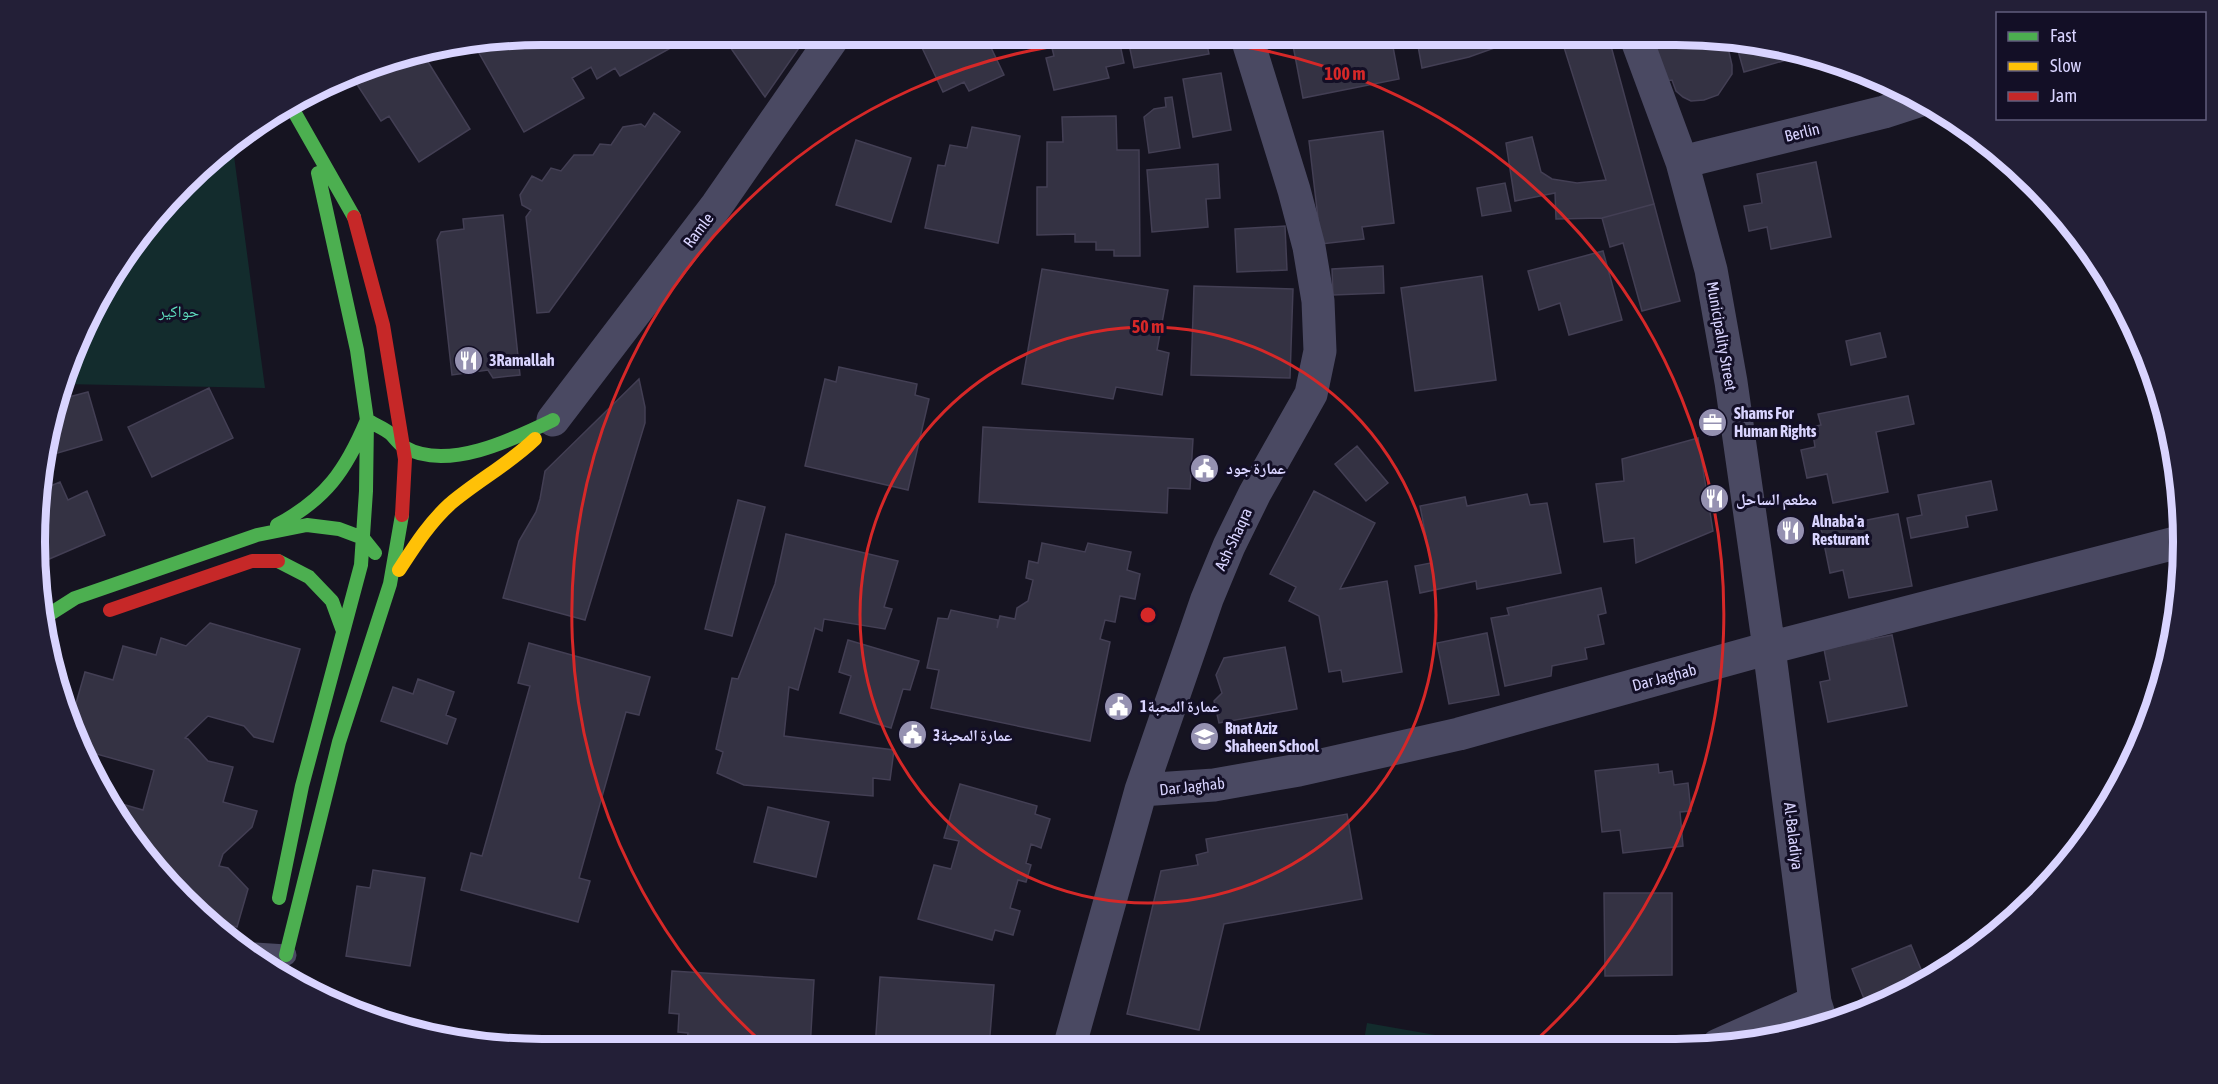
<svg xmlns="http://www.w3.org/2000/svg" width="2218" height="1084" viewBox="0 0 2218 1084" font-family="'Asap Condensed','Noto Naskh Arabic',sans-serif">
  <style>
    .green { fill: #132c2d }
    .building { fill: #343243; stroke: #433f54; stroke-width: 1.5 }
    .lines { fill: none; stroke-linecap: round; stroke-linejoin: round }
    .lane { stroke: #4a4962; stroke-width: 21 }
    .street { stroke: #4a4962; stroke-width: 33 }
    .fast { stroke: #4caf50; stroke-width: 14 }
    .slow { stroke: #ffc107; stroke-width: 14 }
    .jam { stroke: #c62828; stroke-width: 14 }
    .ring { fill: none; stroke: #d62828; stroke-width: 3 }
    .labels { text-anchor: middle; stroke-width: 6; stroke-linejoin: round; paint-order: stroke }
    .street-label { font-size: 16px; fill: #d9d4ff; stroke: #130f26 }
    .park-label { font-size: 16px; fill: #5fe0c0; stroke: #130f26 }
    .poi-label { font-size: 16px; font-weight: bold; fill: #d9d4ff; stroke: #130f26; text-anchor: start }
    .rim { fill: none; stroke: #d9d4ff; stroke-width: 8 }
    .centre { fill: #d62828; stroke: #130f26; stroke-width: 3 }
    .ring-label { font-size: 18px; text-anchor: middle; font-weight: bold; fill: #d62828; stroke: #130f26; stroke-width: 6; stroke-linejoin: round; paint-order: stroke }
  </style>
  <rect width="100%" height="100%" fill="#161421"/>
  <path class="green" d="M232,141L265,388L62,384L73,347L120,260Z
    M1367,1023L1441,1036L1439,1046H1363Z"/>
  <path class="building" d="M542,34L673,35L678,44L620,76L615,68L597,79L591,67L572,78L584,98L524,132L475,46Z
    M726,35H808L765,97L723,37Z
    M916,35H985L1004,75L969,91L964,82L943,92Z
    M1059,35H1118L1124,63L1106,67L1109,78L1054,90L1046,58L1054,56L1051,44L1060,42Z
    M1127,35H1205L1209,54L1134,68Z
    M1291,35H1379V38L1391,36L1399,79L1303,98Z
    M1416,35H1531L1469,57L1422,68Z
    M1576,35H1608L1654,204L1602,218L1556,219L1555,193L1515,201L1506,143L1532,137L1541,172L1552,179L1577,183L1606,180L1562,41Z
    M1651,35H1676L1726,39L1732,65V74L1718,95L1704,100L1691,101L1683,97L1676,91L1672,80L1666,81Z
    M1735,40L1775,44L1795,50L1797,57L1744,72Z
    M423,54L470,129L419,162L389,116L381,121L356,83L395,59Z
    M1221,73L1231,130L1193,137L1183,79Z
    M1873,75L1887,82L1876,85Z
    M1172,97L1180,148L1149,153L1144,117L1154,109L1166,107L1165,98Z
    M654,113L680,132L549,312L537,313L526,217L531,210L522,205L520,195L532,176L542,181L551,168L561,171L574,155H593L600,144L611,145L623,127L641,124L645,127Z
    M1116,116L1117,150H1139L1140,256H1114V250H1096V242H1075V234L1037,235V187H1047V142H1063L1062,117Z
    M972,127L1020,136L998,243L925,228L938,165L945,166L950,145L967,148Z
    M1383,131L1394,223L1362,227L1364,239L1321,244L1309,141Z
    M856,140L911,158L891,222L836,205Z
    M1816,162L1831,237L1771,249L1767,227L1749,231L1744,206L1762,203L1757,174Z
    M1218,164L1220,198L1206,199L1208,227L1152,232L1147,170Z
    M1505,183L1511,211L1482,216L1477,188Z
    M1654,204L1680,301L1642,311L1623,243L1610,247L1602,218Z
    M503,215L520,375L493,378L488,370L452,375L437,240L441,232L464,229L463,219Z
    M1285,226L1287,270L1237,272L1235,229Z
    M1603,251L1622,320L1569,335L1560,303L1539,310L1528,271Z
    M1383,266L1384,293L1333,295L1332,269Z
    M1042,269L1168,290L1157,350L1169,353L1162,395L1116,387L1113,399L1022,384Z
    M1482,276L1496,380L1415,391L1401,288Z
    M1194,286L1293,289L1290,378L1191,375Z
    M1880,333L1886,357L1851,365L1846,341Z
    M2139,338L2145,348L2162,403L2151,405Z
    M839,367L917,384L915,395L929,399L908,490L805,466L825,379L836,382Z
    M639,379L645,407V423L585,620L503,598L519,541L536,512L540,499L545,471Z
    M209,388L233,438L152,477L128,427Z
    M88,392L102,440L44,457V443L57,400Z
    M1908,396L1914,424L1876,432L1888,492L1833,503L1827,474L1807,478L1801,450L1815,447L1812,427L1821,425L1818,414Z
    M983,427L1193,439L1190,489L1168,488L1167,513L979,502Z
    M1698,438L1713,531L1636,563L1634,538L1604,542L1596,484L1624,481L1622,459Z
    M1357,446L1388,483L1366,501L1335,464Z
    M1991,481L1997,510L1966,516L1968,527L1911,538L1907,518L1922,515L1918,495Z
    M60,482L68,500L87,491L105,535L40,563L43,489Z
    M1314,491L1375,523L1340,589L1387,581L1402,672L1343,682L1341,670L1329,672L1319,616L1289,601L1296,587L1270,574Z
    M1527,494L1530,505L1547,503L1561,573L1477,589L1476,581L1420,593L1415,566L1431,563L1420,506L1465,497L1467,506Z
    M738,500L765,507L732,636L705,629Z
    M1898,514L1912,586L1849,598L1843,570L1830,573L1821,529Z
    M786,534L898,561L884,607L892,609L885,629L824,619L822,631L815,628L798,690L789,687L784,736L894,750L890,780L873,778V796L744,785L717,773L723,752L716,749L732,678L738,679L775,584Z
    M1042,543L1085,552L1088,543L1131,552L1127,570L1140,574L1135,599L1120,596L1115,622L1105,620L1100,639L1110,642L1090,741L931,708L939,670L927,668L938,618L948,619L951,610L998,620L997,628L1000,616L1015,619L1017,608L1028,601L1033,580L1026,578L1029,561L1038,563Z
    M1601,588L1606,613L1598,615L1604,644L1585,648L1587,659L1552,666L1551,676L1505,686L1491,618L1509,615L1507,608Z
    M210,623L300,649L273,742L254,737L244,726L208,716L185,738L188,739L208,761L233,767L223,802L257,811L252,827L223,854L219,866L228,868L248,889L237,927L201,917L139,851L108,800L143,810L154,770L82,750L72,717L85,672L113,680L123,646L156,655L161,638L186,646Z
    M1487,633L1499,695L1449,704L1437,643Z
    M1892,635L1907,706L1828,722L1820,682L1830,680L1824,649Z
    M848,640L919,661L910,690L903,689L891,728L840,713L851,676L839,672Z
    M529,643L650,677L639,715L626,712L579,878L590,881L578,922L461,890L471,853L482,856L530,686L518,683Z
    M1285,647L1297,709L1219,723L1214,701L1222,693L1216,675L1224,658Z
    M418,679L454,692L446,715L456,719L447,744L381,721L393,687L413,694Z
    M1658,764L1659,773L1672,771L1674,785L1688,783L1691,811L1680,812L1683,846L1623,853L1620,830L1602,832L1595,771Z
    M960,784L1037,806L1035,814L1050,819L1041,848L1031,844L1026,863L1031,865L1026,882L1018,880L1010,908L1020,911L1013,935L995,930L992,940L918,919L934,865L951,869L959,841L944,838Z
    M768,807L829,822L816,877L754,862Z
    M1347,814L1362,899L1224,924L1199,1030L1127,1014L1161,871L1198,865L1196,855L1208,852L1206,839Z
    M373,870L425,878L410,966L346,956L357,886L370,888Z
    M1604,893H1672V975L1605,976Z
    M1911,945L1925,979L1869,1011L1852,969Z
    M672,971L814,980L810,1049H686L688,1033L678,1032L679,1014L669,1013Z
    M880,977L994,985L989,1048H875Z"/>
  <g class="lines">
    <path class="lane" d="M255,953L286,955"/>
    <path class="street" d="M1635,35L1682,162L1711,270L1731,382L1769,648L1815,1002L1822,1024
      M1682,162L1884,112L1921,100
      M553,420L717,205L835,35
      M1141,790L1214,785L1299,770L1459,734L1769,648L2183,541
      M1718,1045L1815,1002
      M1069,1048L1141,790L1207,599L1229,546L1255,493L1311,394L1320,351L1318,301L1309,247L1294,190L1246,35"/>
    <path class="fast" d="M292,108L354,217
      M277,525C326,499 346,470 367,420C375,425 384,428 391,434C395,438 399,444 404,447C447,472 514,439 553,420
      M278,561L309,577L332,601L343,631
      M42,619L75,598L257,535L307,525L339,529L363,538L375,553
      M279,898L302,786L361,565L366,491L367,420L357,350L318,173
      M286,955L339,742L390,584L402,515"/>
    <path class="slow" d="M399,570C414,547 429,523 450,504C477,481 509,464 535,439"/>
    <path class="jam" d="M354,217L383,325L405,459L402,515
      M110,610L252,561H278"/>
  </g>
  <g class="ring">
    <circle cx="1148" cy="615" r="288"/>
    <path d="M766 1046A576 576 0 1 1 1533 1043"/>
  </g>
  <defs>
    <symbol id="restaurant-disc" viewBox="-11 -11 22 22"><circle r="9.5" fill="#9591b1" stroke="#130f26"/><path d="M-5-6h1v4h1v-4h1v4h1v-4h1v5L-1.5 .5V6h-2V.5L-5-1ZM5-6V6H3V1.5H1.5Q1.5-4 5-6Z" fill="#fff"/></symbol>
    <symbol id="office-disc" viewBox="-11 -11 22 22"><circle r="9.5" fill="#9591b1" stroke="#130f26"/><path d="M-6-3h4V-5.5h4V-3h4V5H-6ZM-1-4.5V-3h2v-1.5ZM-6 0V1H6V0Z" fill="#fff"/></symbol>
    <symbol id="civic-disc" viewBox="-11 -11 22 22"><circle r="9.5" fill="#9591b1" stroke="#130f26"/><path d="M-.6-6.5H3V-4.5H.6V-3L4-1V1h2V6H-6V1h2V-1L-.6-3ZM-1.2 2.5V6h2.4V2.5Z" fill="#fff"/></symbol>
    <symbol id="school-disc" viewBox="-11 -11 22 22"><circle r="9.5" fill="#9591b1" stroke="#130f26"/><path d="M0-5L7-2L0 1L-7-2ZM-4 1L0 2.5L4 1V4Q0 6-4 4Z" fill="#fff"/></symbol>
  </defs>
  <g fill-rule="evenodd">
    <use href="#restaurant-disc" x="452" y="344" width="33" height="33"/>
    <use href="#office-disc" x="1696" y="406" width="33" height="33"/>
    <use href="#civic-disc" x="1188" y="452" width="33" height="33"/>
    <use href="#restaurant-disc" x="1698" y="482" width="33" height="33"/>
    <use href="#restaurant-disc" x="1774" y="514" width="33" height="33"/>
    <use href="#civic-disc" x="1102" y="690" width="33" height="33"/>
    <use href="#civic-disc" x="896" y="718" width="33" height="33"/>
    <use href="#school-disc" x="1188" y="720" width="33" height="33"/>
  </g>
  <g class="labels">
    <g class="street-label">
      <text transform="translate(1802 132) rotate(-14)" y="6">Berlin</text>
      <text transform="translate(698 230) rotate(-53)" y="6">Ramle</text>
      <text transform="translate(1722 336) rotate(80)" y="6">Municipality Street</text>
      <text transform="translate(1233 539) rotate(-65)" y="6">Ash-Shaqra</text>
      <text transform="translate(1664 677) rotate(-15)" y="6">Dar Jaghab</text>
      <text transform="translate(1192 786) rotate(-6)" y="6">Dar Jaghab</text>
      <text transform="translate(1794 836) rotate(83)" y="6">Al-Baladiya</text>
    </g>
    <g class="park-label">
      <text x="179" y="317">حواكير</text>
    </g>
    <g class="poi-label">
      <text x="489" y="366">3Ramallah</text>
      <text x="1734" y="419">Shams For<tspan x="1734" dy="18">Human Rights</tspan></text>
      <text x="1226" y="474">عمارة جود</text>
      <text x="1736" y="505">مطعم الساحل</text>
      <text x="1812" y="527">Alnaba'a<tspan x="1812" dy="18">Resturant</tspan></text>
      <text x="1140" y="712">عمارة المحبة1</text>
      <text x="1225" y="734">Bnat Aziz<tspan x="1225" dy="18">Shaheen School</tspan></text>
      <text x="933" y="741">عمارة المحبة3</text>
    </g>
  </g>
  <path d="M0 0H2218V1084H0ZM542 45H1676A497 497 0 0 1 2173 542V542A497 497 0 0 1 1676 1039H542A497 497 0 0 1 45 542V542A497 497 0 0 1 542 45Z" fill="#231f37" fill-rule="evenodd"/>
  <path class="rim" d="M542 45H1676A497 497 0 0 1 2173 542V542A497 497 0 0 1 1676 1039H542A497 497 0 0 1 45 542V542A497 497 0 0 1 542 45Z"/>
  <circle cx="1148" cy="615" r="9" class="centre"/>
  <g class="ring-label">
    <text x="1345" y="80">100 m</text>
    <text x="1148" y="333">50 m</text>
  </g>
  <rect x="1996" y="12" width="210" height="108" fill="#130f26" stroke="#625e7d" stroke-width="1.5"/>
  <rect x="2008" y="32" width="30" height="9" fill="#4caf50" stroke="#625e7d" stroke-width="1.5"/>
  <text x="2050" y="42" font-size="18" fill="#d9d4ff">Fast</text>
  <rect x="2008" y="62" width="30" height="9" fill="#ffc107" stroke="#625e7d" stroke-width="1.5"/>
  <text x="2050" y="72" font-size="18" fill="#d9d4ff">Slow</text>
  <rect x="2008" y="92" width="30" height="9" fill="#c62828" stroke="#625e7d" stroke-width="1.5"/>
  <text x="2050" y="102" font-size="18" fill="#d9d4ff">Jam</text>
</svg>
